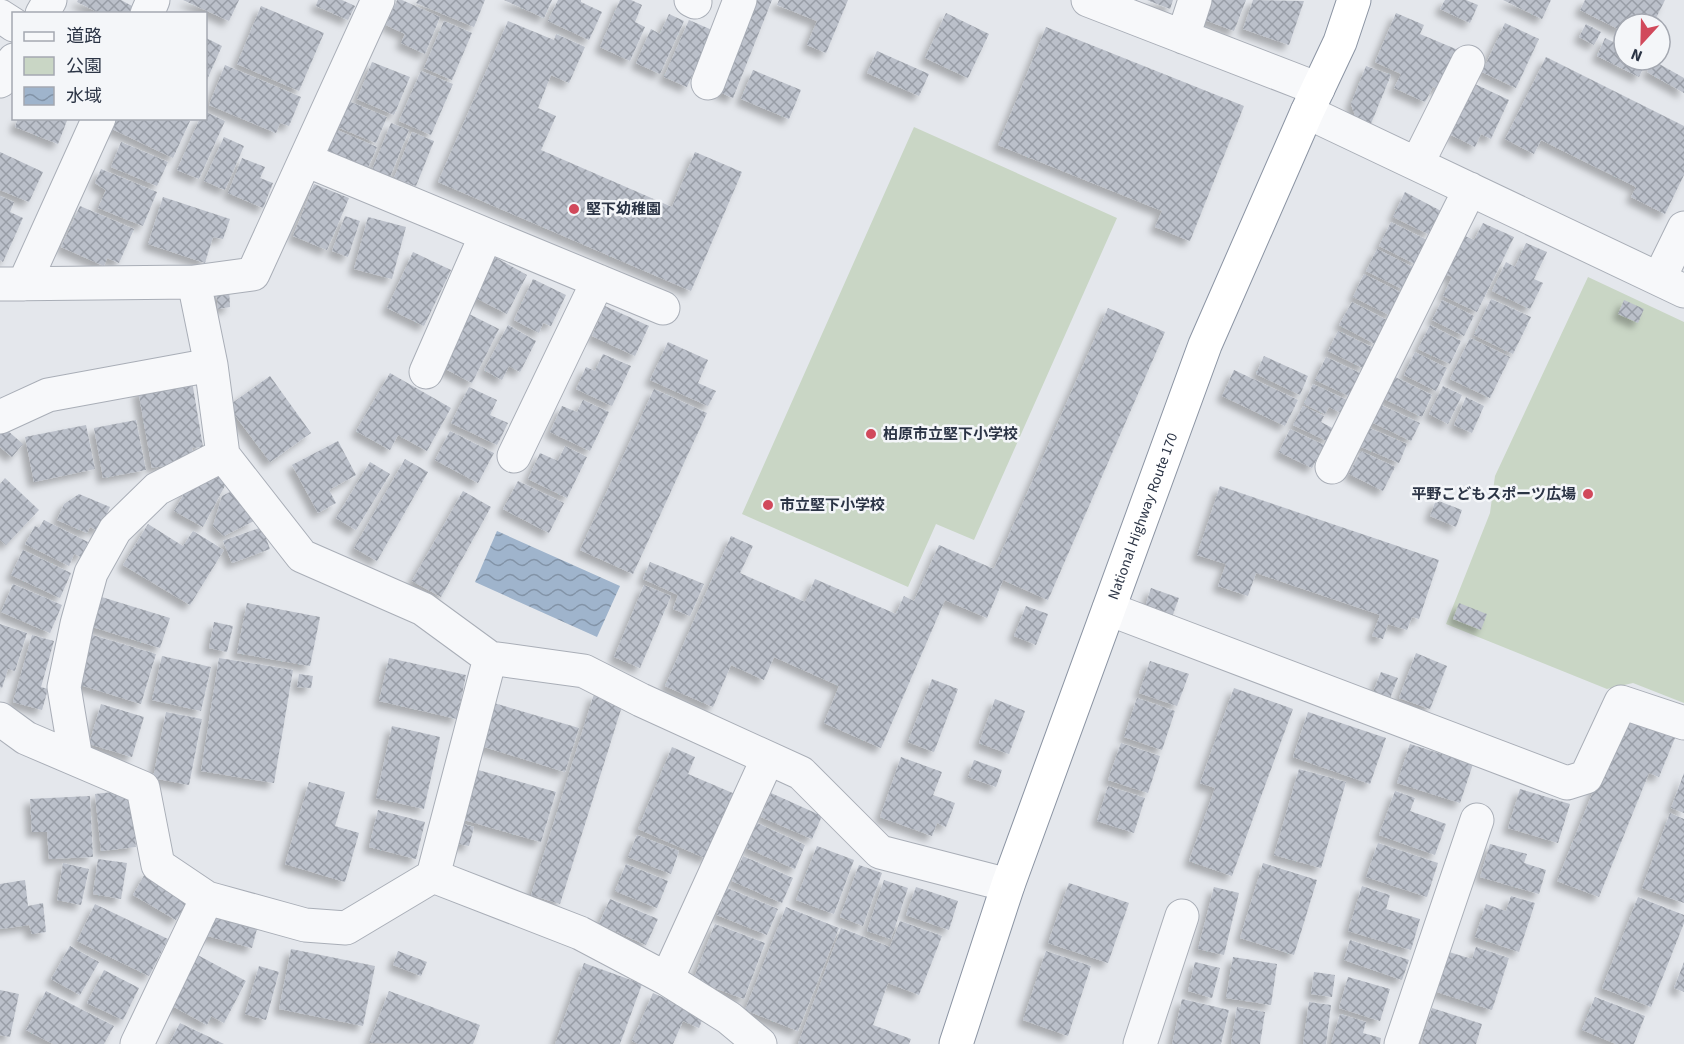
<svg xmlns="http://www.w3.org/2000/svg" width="1684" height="1044" viewBox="0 0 1684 1044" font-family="'Source Sans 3','Noto Sans JP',sans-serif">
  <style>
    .park { fill: #c9d6c5 }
    .water { fill: url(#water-waves) }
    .building { fill: url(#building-cross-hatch); filter: url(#shadow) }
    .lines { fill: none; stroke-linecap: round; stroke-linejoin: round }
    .minor-casing { stroke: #a9aeb7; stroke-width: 35 }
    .highway-casing { stroke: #8b94a3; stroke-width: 35 }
    .minor { stroke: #f7f8fa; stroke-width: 33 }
    .highway { stroke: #fff; stroke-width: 33 }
    .poi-dot { fill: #d1495b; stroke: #f4f6f9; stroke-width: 2 }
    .labels { text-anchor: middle; stroke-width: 5; stroke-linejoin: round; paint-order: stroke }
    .poi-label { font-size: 15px; font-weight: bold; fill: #2b3445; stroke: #f4f6f9; text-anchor: start }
    .street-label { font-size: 15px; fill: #2b3445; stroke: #f4f6f9 }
  </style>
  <defs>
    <pattern id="water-waves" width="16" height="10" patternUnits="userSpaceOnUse" patternTransform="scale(1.5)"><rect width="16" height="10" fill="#9fb4cc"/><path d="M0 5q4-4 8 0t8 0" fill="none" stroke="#8293a7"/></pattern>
    <pattern id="building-cross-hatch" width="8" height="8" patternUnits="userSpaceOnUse" patternTransform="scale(1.5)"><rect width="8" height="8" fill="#bbc0ca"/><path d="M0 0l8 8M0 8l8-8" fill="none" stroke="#989da6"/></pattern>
    <filter id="shadow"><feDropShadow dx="-5.5" dy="5.5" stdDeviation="3" flood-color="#0004"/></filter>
  </defs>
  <rect width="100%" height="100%" fill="#e4e7ec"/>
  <path class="park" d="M914,127L1117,218L974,540L936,524L908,587L742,514Z
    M1588,277L1684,322V703L1633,683L1607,689L1446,624L1490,513L1495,476Z"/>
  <path class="water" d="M497,531L620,586L597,637L475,582Z"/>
  <path class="building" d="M78,0H121L132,6L129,14H101L77,2Z
    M183,0H239L229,21Z
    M318,0H342L355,6L348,20L316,6Z
    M397,0H402L440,17L425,54L401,43L405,34L386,25Z
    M418,0H485L474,27L416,3Z
    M504,0H552L544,18Z
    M558,0H581V2L602,12L589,40L548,21Z
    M620,0H631L642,5L635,22L645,27L630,61L600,47Z
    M754,0H772L733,98L717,91Z
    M779,0H848L826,53L807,45L817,21L777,5Z
    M1147,0H1173L1170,9Z
    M1203,0H1246L1234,31L1197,17Z
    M1253,0L1304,1L1289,45L1243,29Z
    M1445,0H1466L1478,5L1470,23L1440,9Z
    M1503,0H1551L1542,19Z
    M1585,0H1665L1653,24H1624V32L1580,10Z
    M261,6L324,33L299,91L237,64Z
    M946,13L989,34L968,78L925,58Z
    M1396,13L1424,25L1420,34L1458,50L1440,90L1433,87L1425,102L1394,88L1401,74L1375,62Z
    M669,14L684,21L660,74L636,63L651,29L660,34Z
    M689,20L712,30L687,87L664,77Z
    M444,21L472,33L452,80L424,68Z
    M508,21L554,40L556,34L585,47L569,83L551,75L538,108L556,116L541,150L672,207L695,152L742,172L691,291L438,182Z
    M1505,23L1539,39L1516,88L1482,72Z
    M1586,24L1601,32L1594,45L1579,37Z
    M1046,27L1244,106L1190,241L1155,227L1162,211L998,145Z
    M206,38L222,46L206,82Z
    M1605,38L1624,47V60H1647L1639,77L1597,56Z
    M877,51L929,74L919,96L867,73Z
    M1546,57L1684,126V175L1665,214L1631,197L1636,187L1541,140L1534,154L1505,139Z
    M1654,61L1684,78V93L1647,72Z
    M372,62L410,77L394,115L357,99Z
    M225,65L301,97L289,126L280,123L276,133L209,105Z
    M1366,66L1391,75L1370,126L1357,121L1351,104Z
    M753,70L801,90L789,119L741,99Z
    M421,71L453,84L431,135L399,121Z
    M1475,84L1509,100L1491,139L1481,134L1475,147L1451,135Z
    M346,100L387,117L376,143L335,126Z
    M206,112L225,121L199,179L177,170L200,118H206Z
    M18,118H68L58,144L15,127Z
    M114,118H185L190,121L173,158L110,128Z
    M391,123L409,130L390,177L372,170Z
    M335,129L377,147L367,170L326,152Z
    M412,132L434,141L416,186L394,178Z
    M224,137L244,146L225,190L204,181Z
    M121,142L168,162L157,186L111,167Z
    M0,152L43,172L29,202L0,190Z
    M242,158L265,167L260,178L273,183L263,208L228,193Z
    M101,169L157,192L143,226L98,208L106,190L95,183Z
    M314,184L349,198L327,250L293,236Z
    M1405,192L1441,211L1428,234L1393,217Z
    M0,196L14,202L10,212L23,218L3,262L0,260Z
    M163,197L230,219L223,239L213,237L205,263L148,244Z
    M80,206L134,229L119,263L107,258L104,266L61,247Z
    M345,216L360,221L348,257L332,251Z
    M368,217L406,227L392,279L354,269Z
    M1391,222L1427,240L1415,264L1379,246Z
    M1483,223L1514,237L1477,312L1443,296L1452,277L1445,274L1463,235L1474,240Z
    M1526,243L1547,252L1534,279L1543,283L1530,309L1492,291L1506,262L1515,267Z
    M1377,249L1415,268L1404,290L1366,271Z
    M413,252L451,270L424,326L387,308Z
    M495,257L527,275L507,314L474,297Z
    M1364,274L1402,293L1391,316L1353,297Z
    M533,279L566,295L551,326L543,323L539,333L514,320Z
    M229,289L230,307L218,309L216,290Z
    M1491,299L1531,317L1513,354L1474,335Z
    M1442,300L1474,316L1464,336L1432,320Z
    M1624,300L1644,309L1638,323L1618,314Z
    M1352,302L1387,320L1375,344L1339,325Z
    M605,306L649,326L635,356L592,336Z
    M1108,308L1165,332L1048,600L1003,580L987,618L945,600L881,748L824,723L839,686L774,657L764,680L731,665L713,707L665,686L731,536L753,546L740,573L805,602L815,579L896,614L904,596L914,601L939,545L994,569Z
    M467,313L499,329L472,383L440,366Z
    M508,325L536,341L520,372L509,366L502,380L484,370Z
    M1430,325L1461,341L1450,364L1418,349Z
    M1338,331L1374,348L1363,368L1328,351Z
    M1470,338L1510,357L1490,398L1450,379Z
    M668,342L708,360L698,383L716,391L708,406L650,380Z
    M1415,352L1447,368L1436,391L1404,375Z
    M603,354L631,366L612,406L576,389L586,367L595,371Z
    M1264,356L1308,376L1300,395L1256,374Z
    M1326,357L1360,373L1349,396L1315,380Z
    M1234,370L1298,400L1285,426L1222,396Z
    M390,373L451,408L427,451L398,435L390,450L356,431Z
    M270,376L311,433L270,462L228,406Z
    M1393,376L1432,395L1422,417L1382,398Z
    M192,381L203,447L192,448L194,461L152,468L138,390Z
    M1313,384L1347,400L1341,413L1329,407L1325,414L1304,404Z
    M1443,386L1462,395L1448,424L1429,414Z
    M469,387L497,400L490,415L508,423L497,445L451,423Z
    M654,389L707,413L633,574L580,550Z
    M1466,397L1484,406L1472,433L1454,425Z
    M583,400L609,412L590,451L550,432L562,406L577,412Z
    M1377,403L1420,423L1411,441L1369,421Z
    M1303,406L1324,416L1321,422L1334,429L1327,441L1293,425Z
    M136,420L146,470L103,478L94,428Z
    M0,424L23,444L12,457L0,447Z
    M86,425L95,469L34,482L25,437Z
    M1367,427L1407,444L1399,463L1359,446Z
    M1290,429L1324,445L1312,468L1279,452Z
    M450,431L494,453L478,483L435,460Z
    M338,441L356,475L329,490L336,503L318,513L292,465Z
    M565,446L587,457L567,498L528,479L540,453L558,461Z
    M1361,451L1395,467L1383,491L1349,474Z
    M405,459L428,472L377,561L354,548Z
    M370,462L390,474L356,530L336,518Z
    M206,468L228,480L203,527L174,511L188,487L194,490Z
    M5,478L39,510L6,545L0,540V484Z
    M518,481L564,503L549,533L503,509Z
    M1220,486L1439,560L1419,619L1412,617L1407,630L1388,624L1383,639L1372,636L1380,615L1256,573L1248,596L1218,586L1226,564L1197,555Z
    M238,488L254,521L224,536L213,526L222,496Z
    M463,491L491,507L441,597L412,581Z
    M79,494L110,507L99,531L90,527L87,533L57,520L64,504Z
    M1436,500L1462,510L1456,527L1430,516Z
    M44,520L88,542L81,557L74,554L69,566L25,544L35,526L39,528Z
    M148,524L183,546L193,531L224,550L190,605L123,565Z
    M262,527L270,549L232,563L223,541Z
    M23,550L71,573L60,598L11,575Z
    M650,562L704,584L690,616L673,609L678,595L643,579Z
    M13,584L62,605L50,633L1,612Z
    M644,585L671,596L640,668L614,657Z
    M1151,588L1179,598L1172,617L1145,607Z
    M95,595L170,618L160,648L86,625Z
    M247,603L320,617L310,666L237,653Z
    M1459,603L1487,614L1481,630L1453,619Z
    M1026,606L1048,614L1036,645L1014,636Z
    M214,622L233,626L227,652L209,648Z
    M0,624L27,633L15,671L8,669L2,688L0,687Z
    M89,634L156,654L141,704L74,683Z
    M32,635L54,641L41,687L48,689L42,710L13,702Z
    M1416,653L1447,666L1430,709L1399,698Z
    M162,656L211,667L201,711L152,700Z
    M219,658L293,670L274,783L201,771Z
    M389,658L466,675L457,719L379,701Z
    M1150,661L1189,674L1177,706L1139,693Z
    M1381,672L1398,678L1389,701L1372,695Z
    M299,674L313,676L311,688L297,687Z
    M932,679L958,689L934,752L908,742Z
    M1234,688L1293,709L1232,876L1189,861L1215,788L1200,783Z
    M594,694L623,703L560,904L531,895Z
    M1137,698L1175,711L1162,750L1124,737Z
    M995,699L1025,711L1009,754L979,743Z
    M494,703L579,728L565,772L481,746Z
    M101,704L144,717L132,757L89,744Z
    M166,712L202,719L189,785L153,778Z
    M1308,712L1386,738L1370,784L1293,757Z
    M1623,717L1675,738L1659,777L1649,773L1599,897L1557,881Z
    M392,726L440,737L424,809L376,798Z
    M1121,743L1160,756L1148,793L1108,780Z
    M1410,744L1473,764L1460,803L1397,783Z
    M672,747L695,757L688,774L735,794L707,859L638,829Z
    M901,757L942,772L933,795L955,803L946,827L937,823L932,836L880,817Z
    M974,760L1002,770L996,787L968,777Z
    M1299,769L1346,782L1321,868L1274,855Z
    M478,770L556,792L541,842L464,820Z
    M1684,773V813L1671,808Z
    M309,782L345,792L335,826L359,833L345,882L285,864Z
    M1108,786L1145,798L1134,833L1097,821Z
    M1520,789L1570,804L1558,843L1508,828Z
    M130,790L136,847L101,851L95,794Z
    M1395,791L1415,798L1410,811L1446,824L1435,855L1379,835Z
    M771,793L822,816L812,839L761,817Z
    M90,796L93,857L49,859L47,832H32L30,799Z
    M378,810L425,822L416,859L369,847Z
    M1670,813L1684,819V903L1642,888Z
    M460,823L474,827L469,846L454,843Z
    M757,823L805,845L795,869L746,848Z
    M637,835L679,851L671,874L628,857Z
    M1378,843L1438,863L1427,897L1366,877Z
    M1490,844L1527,854L1524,863L1546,870L1539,894L1480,877Z
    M817,846L854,860L834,914L796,900Z
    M743,856L793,878L782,903L732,881Z
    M98,859L127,863L121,899L93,894Z
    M63,863L89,869L81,905L57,900Z
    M1263,863L1317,880L1294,955L1240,938Z
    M626,864L668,881L657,908L615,891Z
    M859,865L882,873L863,926L840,917Z
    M146,872L190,898L176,920L133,895Z
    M25,880L28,906L43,903L46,932L32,934L29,925L0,929V884Z
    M884,880L908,888L891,939L867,931Z
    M1069,883L1129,903L1108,963L1048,943Z
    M1362,886L1390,895L1386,909L1420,919L1411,950L1348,931Z
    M916,887L958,901L949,930L906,915Z
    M1214,887L1239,893L1224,955L1198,949Z
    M727,888L778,909L767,935L717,915Z
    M1511,896L1535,903L1519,952L1475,937L1486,904L1506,911Z
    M1638,897L1684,915V923L1651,1007L1602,988Z
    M610,899L658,919L646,945L599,924Z
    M95,904L168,939L149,976L77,941Z
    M207,907L259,921L252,948L200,934Z
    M786,907L839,928L798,1031L745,1010Z
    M900,921L942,936L919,995L888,983L873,1025L911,1039L909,1044H798L841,928L890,947Z
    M715,924L765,943L744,999L693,980Z
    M1350,940L1409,960L1402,980L1344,960Z
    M70,946L99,962L80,995L51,979Z
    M1476,947L1509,958L1492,1010L1437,992L1449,952L1472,959Z
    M291,949L375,966L363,1026L279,1009Z
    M398,951L427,962L421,976L393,965Z
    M1046,951L1091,966L1068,1036L1023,1020Z
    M192,952L246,981L224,1023L211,1016L207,1025L165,1002Z
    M1233,957L1277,964L1271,1005L1226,998Z
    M1195,962L1220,968L1212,998L1188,991Z
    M1684,962V992L1674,988Z
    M584,963L642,984L620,1044H555Z
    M259,966L279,972L266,1020L245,1014Z
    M104,970L139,988L123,1020L87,1003Z
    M1314,972L1335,975L1332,997L1311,994Z
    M1348,977L1390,989L1380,1021L1339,1008Z
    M0,990L19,994L10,1037L0,1035Z
    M46,991L114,1026L104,1044H53L26,1030Z
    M389,991L480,1025L473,1044L369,1043Z
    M653,993L704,1015L699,1028L683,1021L673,1044H638L632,1041Z
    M1595,997L1645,1016L1634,1044H1616L1582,1030Z
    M1182,999L1229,1010L1221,1044H1172Z
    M1309,1002L1331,1005L1326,1044H1303Z
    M1237,1007L1265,1012L1260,1044H1231Z
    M1432,1008L1482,1024L1476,1044H1421Z
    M1340,1014L1366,1022L1363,1033L1381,1038L1380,1044H1331Z
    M180,1023L224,1044H169Z"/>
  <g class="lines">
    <defs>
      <path id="minor" d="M691,0L695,2
        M1088,0L1318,89
        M42,14L50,0
        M147,14L153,0
        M0,16L14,25
        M1183,37L1195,0
        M0,81L14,60
        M708,83L740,0
        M1307,112L1684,291
        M306,160L663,308
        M1417,164L1468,62
        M1659,279L1684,228
        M194,282L211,365L223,455L302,556L423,609L490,658L584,671L641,700L801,773L880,852L1008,885
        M0,284L194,282L253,274L378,0
        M24,284L99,118
        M426,372L486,235
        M0,417L48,395L211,365
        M514,456L598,281
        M1332,467L1470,189
        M1109,609L1567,783L1586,777L1621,702L1684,723
        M0,719L26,738L143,788L158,865L207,898L305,925L346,928L433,876L490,658
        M76,759L64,687L77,624L91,573L115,530L157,489L223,455
        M433,876L580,933L667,979L729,1018L760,1044
        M667,979L768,758
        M137,1044L207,898
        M1140,1044L1182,916
        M1401,1044L1477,820"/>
      <g id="highway">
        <path id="s1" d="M956,1044L1008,885L1205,345L1307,112L1340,42L1354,0"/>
      </g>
    </defs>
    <use href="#minor" class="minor-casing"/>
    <use href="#highway" class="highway-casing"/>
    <use href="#minor" class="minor"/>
    <use href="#highway" class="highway"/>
  </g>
  <g class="poi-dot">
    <circle cx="574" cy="209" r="6"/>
    <circle cx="871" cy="434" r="6"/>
    <circle cx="1588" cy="494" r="6"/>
    <circle cx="768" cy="505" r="6"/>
  </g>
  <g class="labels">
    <g class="poi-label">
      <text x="586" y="214">堅下幼稚園</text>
      <text x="883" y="439">柏原市立堅下小学校</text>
      <text x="1576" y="499" text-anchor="end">平野こどもスポーツ広場</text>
      <text x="780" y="510">市立堅下小学校</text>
    </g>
    <g class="street-label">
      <text dy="5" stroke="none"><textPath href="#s1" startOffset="560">National Highway Route 170</textPath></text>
    </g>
  </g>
  <rect x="12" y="12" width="195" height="108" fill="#f4f6f9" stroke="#a4a8b1" stroke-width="1.5"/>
  <rect x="24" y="32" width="30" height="9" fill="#f7f8fa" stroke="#a4a8b1" stroke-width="1.5"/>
  <text x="66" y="42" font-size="18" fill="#2b3445">道路</text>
  <rect x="24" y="57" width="30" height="18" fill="#c9d6c5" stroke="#a4a8b1" stroke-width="1.5"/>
  <text x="66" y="72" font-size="18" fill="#2b3445">公園</text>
  <rect x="24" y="87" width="30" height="18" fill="url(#water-waves)" stroke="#a4a8b1" stroke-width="1.5"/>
  <text x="66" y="102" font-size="18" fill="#2b3445">水域</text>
  <g transform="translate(1642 42) rotate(202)"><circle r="28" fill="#f4f6f9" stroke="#a4a8b1" stroke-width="1.5"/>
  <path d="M0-4.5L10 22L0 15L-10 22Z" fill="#d1495b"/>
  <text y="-9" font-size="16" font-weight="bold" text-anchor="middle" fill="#2b3445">N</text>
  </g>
</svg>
